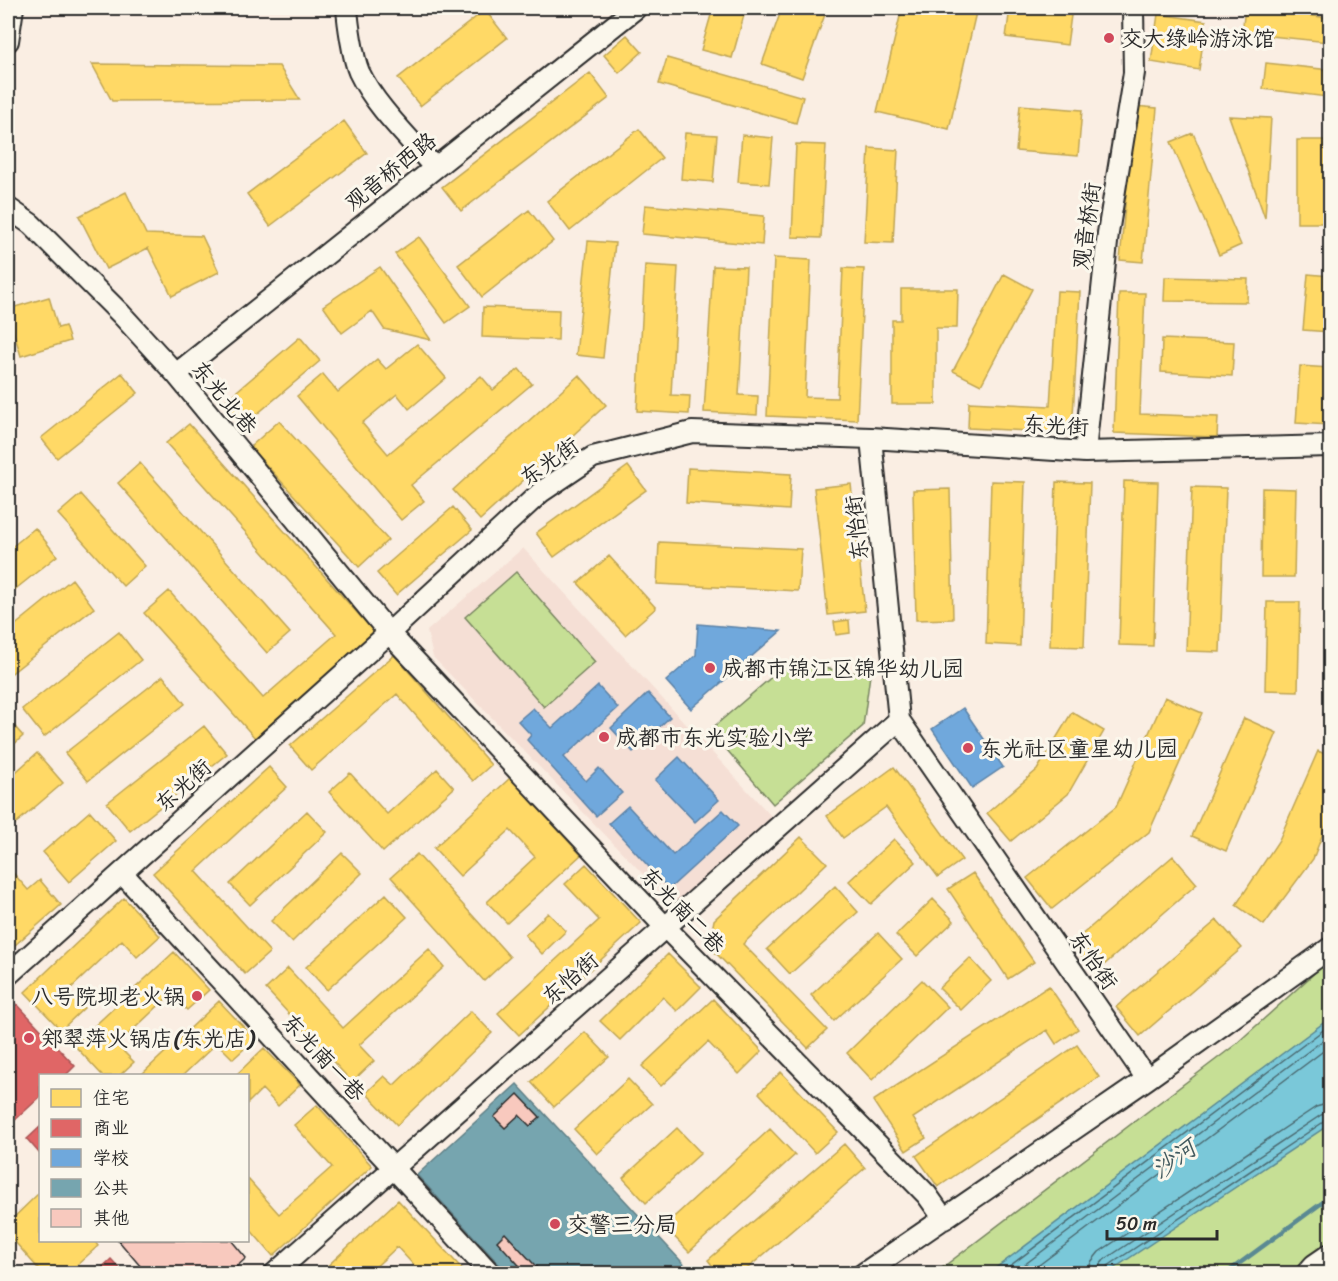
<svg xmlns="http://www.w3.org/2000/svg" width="1338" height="1281" viewBox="0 0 1338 1281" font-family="Sriracha,'LXGW WenKai TC',sans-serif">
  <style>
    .built { fill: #f5dfd5 }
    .green { fill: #c6df95; stroke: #788560; stroke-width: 1.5 }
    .water { fill: #7ac8d9; stroke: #5a8993; stroke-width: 1.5 }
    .homes { fill: #ffd966; stroke: #bfa554; stroke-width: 1.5 }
    .shops { fill: #e06666; stroke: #aa5454; stroke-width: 1.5 }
    .schools { fill: #6fa8dc; stroke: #5b82a7; stroke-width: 1.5 }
    .public { fill: #76a5af; stroke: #608087; stroke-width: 1.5 }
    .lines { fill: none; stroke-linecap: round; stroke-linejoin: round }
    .shore { stroke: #4b6a71; stroke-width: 1.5 }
    .stream { stroke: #5a8993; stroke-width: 4.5 }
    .building { fill: #f8c9be; stroke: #2b2b2b; stroke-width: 1.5 }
    .minor-casing { stroke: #2b2b2b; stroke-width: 24 }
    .minor { stroke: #fbf7ec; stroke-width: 20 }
    .poi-dot { fill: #d1495b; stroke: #fbf7ec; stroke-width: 2 }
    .labels { text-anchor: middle; stroke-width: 6; stroke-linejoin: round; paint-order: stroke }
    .poi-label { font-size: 22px; fill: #2b2b2b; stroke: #fbf7ec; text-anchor: start }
    .street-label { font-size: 22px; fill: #2b2b2b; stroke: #fbf7ec }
    .water-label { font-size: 24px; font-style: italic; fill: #435a5f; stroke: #fbf7ec }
  </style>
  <rect width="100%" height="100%" fill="#faeee3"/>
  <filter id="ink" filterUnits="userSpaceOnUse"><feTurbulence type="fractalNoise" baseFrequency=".0167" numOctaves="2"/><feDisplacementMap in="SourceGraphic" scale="12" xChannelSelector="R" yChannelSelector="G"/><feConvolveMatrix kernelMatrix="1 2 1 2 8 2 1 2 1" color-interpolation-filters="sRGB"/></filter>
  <g filter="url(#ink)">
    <path class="built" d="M523,548L772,817L673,905L433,657L427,631Z"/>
    <path class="green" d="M516,572L595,662L544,707L465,617Z
      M788,663L870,675L863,726L773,804L710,730Z
      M1330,959V1273L934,1274L1235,1045Z"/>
    <path class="water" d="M1330,1018V1124L1107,1273H989Z"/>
    <path class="homes" d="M362,8H396V11Z
      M713,8H746L732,58L701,50Z
      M782,8L827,9L802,78L762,64Z
      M902,8H977L949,129L877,112Z
      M1010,8H1072L1067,45L1006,37Z
      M1245,8L1330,18L1328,42L1242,33Z
      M485,10L507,38L420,106L398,78Z
      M1158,14L1206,21L1199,70L1151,62Z
      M627,35L642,52L619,73L604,55Z
      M667,58L803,97L796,123L659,84Z
      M1266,63L1330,70L1327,97L1263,89Z
      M92,64L279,66L300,100L112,101Z
      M590,73L609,98L461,211L442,187Z
      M1020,105L1082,110L1078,156L1016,151Z
      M1134,106L1157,108L1143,262L1120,260Z
      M1229,116L1271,118L1265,218Z
      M344,121L367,153L270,226L247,194Z
      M639,129L662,158L570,231L547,201Z
      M685,133L717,135L713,182L681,179Z
      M1193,133L1241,245L1219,255L1171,142Z
      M742,135L773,138L769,184L738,182Z
      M1297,140H1329V223H1297Z
      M796,144L826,145L821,238L792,237Z
      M869,148L898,150L893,243L864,242Z
      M126,192L146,234L202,236L219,272L172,296L148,248L106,269L79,216Z
      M645,205L764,216L762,245L642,234Z
      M529,210L553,241L482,297L458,265Z
      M419,237L470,306L446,323L395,254Z
      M588,241L615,243L603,358L576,355Z
      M774,258L811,260L805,397L837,398L843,268L864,269L857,420L767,416Z
      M645,265L678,267L671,395L690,396L689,414L637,411Z
      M713,266L746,267L739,395L758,396L757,415L704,412Z
      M380,267L431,340L384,329L372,311L342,333L323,306Z
      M1004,274L1032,289L981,385L953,371Z
      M1308,274L1330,276V332L1303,330Z
      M1165,277L1248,279L1247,302L1164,301Z
      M901,289H958L957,328H936V404H892V320H901Z
      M1057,291L1080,292L1072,433L968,428L969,402L1050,406Z
      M1119,293H1145L1140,414L1218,417L1217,437L1114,433Z
      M49,297L58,328L65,326L70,341L21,356L12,327L8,328V309Z
      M483,307L559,310L558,340L482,337Z
      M300,337L320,361L244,425L224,402Z
      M1162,339L1234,342L1232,376L1161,372Z
      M417,344L446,378L409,409L397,394L362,423L388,454L481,376L493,390L519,369L532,384L411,485L424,501L401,520L297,396L323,374L338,392L377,359L386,369Z
      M1300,366L1330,368V425L1296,423Z
      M122,373L138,393L57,458L41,438Z
      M579,375L606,405L480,520L453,490Z
      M279,421L388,540L359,567L250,447Z
      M189,424L375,633L255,738L144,613L169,591L263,698L336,634L166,443Z
      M140,463L290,633L267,653L118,483Z
      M628,466L646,490L554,557L536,533Z
      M688,468L791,474L789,510L686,503Z
      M991,481L1025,482L1020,646L986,644Z
      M1124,481L1158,482L1153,646L1119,645Z
      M1056,482L1090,483L1084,647L1050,646Z
      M851,484L865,611L828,615L814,488Z
      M1192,487L1226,488L1220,652L1186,651Z
      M1262,488L1296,489L1294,577H1261Z
      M950,489L953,619L916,620L913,490Z
      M81,494L145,566L123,586L58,514Z
      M453,507L472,530L396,595L377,573Z
      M35,528L57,556L8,595V550Z
      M659,542L801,549L798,591L657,584Z
      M609,556L656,608L625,635L578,583Z
      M72,579L94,608L8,676V631Z
      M1267,602H1300L1298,691L1265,690Z
      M849,620L850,633L836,635L834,622Z
      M119,632L141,660L44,737L22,709Z
      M394,655L491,765L473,781L397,694L311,770L290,746Z
      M163,676L185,704L88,781L65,753Z
      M1165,697L1202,713L1149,832L1052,909L1027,878L1116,807Z
      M1072,712L1104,731L1068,794L1011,841L987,813L1037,770Z
      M1244,718L1277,733L1226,851L1192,836Z
      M8,719L23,736L8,750Z
      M204,726L227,754L130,831L107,803Z
      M1318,751L1330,756V815L1313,859L1264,925L1236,905L1279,840Z
      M37,753L63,783L15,824L8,815V779Z
      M269,767L287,787L196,871L270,952L245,974L153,873Z
      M894,767L962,860L938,877L886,807L843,838L827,816Z
      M437,769L454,788L383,852L329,792L350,773L387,814Z
      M510,778L581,855L507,923L487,902L535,857L510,830L460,876L434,848Z
      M90,811L116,841L69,882L43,852Z
      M307,811L327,832L250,905L230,884Z
      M801,837L827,863L743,944L827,1030L808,1048L709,946L714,920Z
      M894,839L916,862L871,904L849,881Z
      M342,853L362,873L292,942L271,921Z
      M417,854L510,957L484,981L391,877Z
      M1173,856L1197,884L1096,972L1071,944Z
      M586,864L641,923L519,1035L498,1013L599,920L565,884Z
      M8,867L28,890L40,880L61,905L8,951Z
      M973,873L1034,962L1008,979L948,889Z
      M835,886L858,912L790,974L767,949Z
      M386,894L407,917L327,990L306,967Z
      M124,898L160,936L137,957L122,940L68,991L84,1008L61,1030L25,992Z
      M933,899L954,921L917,956L896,935Z
      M548,913L566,931L542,954L525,935Z
      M1217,920L1242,948L1140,1036L1116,1007Z
      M878,933L902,959L834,1021L811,995Z
      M429,949L444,967L359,1045L374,1061L352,1082L266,989L288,968L343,1028Z
      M174,952L209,990L187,1010L171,994L117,1045L134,1062L119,1076H103L74,1045Z
      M668,954L701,987L677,1011L663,997L620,1040L600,1021Z
      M970,958L991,981L961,1010L939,988Z
      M922,980L948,1007L872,1080L847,1053Z
      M1049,986L1078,1029L1056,1044L1047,1030L913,1118L926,1138L906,1151L873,1101Z
      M713,999L762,1051L739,1074L708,1042L661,1086L642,1066Z
      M219,1001L255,1039L233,1059L217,1043L182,1076H140Z
      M471,1011L492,1033L397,1125L366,1093L384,1076L394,1085Z
      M585,1032L609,1057L554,1107L531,1082Z
      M1077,1045L1099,1077L938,1187L916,1156Z
      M264,1048L300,1085L278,1106L262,1089L248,1103V1076H235Z
      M781,1072L838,1132L815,1153L759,1093Z
      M628,1079L652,1104L597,1154L574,1129Z
      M317,1105L372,1166L273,1256L248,1227V1179L279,1214L332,1167L294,1125Z
      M548,1128L566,1148L493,1215L475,1196Z
      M677,1128L701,1153L646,1203L623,1178Z
      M770,1129L795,1155L689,1252L664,1226Z
      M844,1144L865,1168L741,1274H719L708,1260Z
      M40,1192V1240H94L98,1246L67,1274H43L8,1234V1223Z
      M398,1200L467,1274H422L397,1247L368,1274H319Z
      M614,1208L632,1227L614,1245L595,1226Z"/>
    <path class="shops" d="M17,1004L75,1066L65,1076H40V1097L12,1123L8,1118V1012Z
      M40,1127V1154L27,1139Z
      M111,1259L125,1274H95Z"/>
    <path class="schools" d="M698,624L781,631L691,709L666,681L696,655Z
      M598,686L618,708L564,757L586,781L599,768L622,793L596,816L527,740L531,735L518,721L533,708L552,728Z
      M648,693L670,717L633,752L611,728Z
      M963,708L1003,767L972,788L932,729Z
      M679,757L719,800L695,822L655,780Z
      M628,806L673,855L723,810L738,826L669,889L609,823Z"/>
    <path class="public" d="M517,1084L693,1274H508L417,1175Z"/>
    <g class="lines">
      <path class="shore" d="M999,1274L1330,1025
        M1012,1274L1330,1035
        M1027,1274L1330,1046
        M1088,1274L1091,1262L1099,1252L1316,1107L1330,1103
        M1097,1274L1099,1266L1104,1260L1321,1115L1330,1112
        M1105,1274L1108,1266L1325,1121L1330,1120"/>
      <path class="stream" d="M1225,1274L1330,1197"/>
    </g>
    <path class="building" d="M518,1094L540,1117L530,1126L519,1115L505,1128L494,1117Z
      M505,1233L543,1274H527L497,1241Z
      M118,1240H231L246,1258L229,1274H147Z"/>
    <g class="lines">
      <defs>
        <path id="minor" d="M347,8C348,23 353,58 359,72C375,106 409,138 434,167
          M8,41L13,8
          M8,208L31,224L121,314L176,374L389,633L665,927L927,1195L944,1219
          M176,374L636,8
          M871,438L899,720L1147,1079
          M1085,452L1108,233L1134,73L1133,8
          M122,873L491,1274
          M8,975L389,633L541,492L593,457L692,432L871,438L1085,452L1330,446
          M274,1274L899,720
          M863,1274L1147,1079L1330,948
          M1306,1274L1314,1265L1330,1254"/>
      </defs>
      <use href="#minor" class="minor-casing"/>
      <use href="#minor" class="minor"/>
    </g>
  </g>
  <g class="poi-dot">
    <circle cx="1109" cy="38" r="6"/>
    <circle cx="710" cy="668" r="6"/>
    <circle cx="604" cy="737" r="6"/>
    <circle cx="968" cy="748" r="6"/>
    <circle cx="197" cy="996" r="6"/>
    <circle cx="29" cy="1038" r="6"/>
    <circle cx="555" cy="1224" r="6"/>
  </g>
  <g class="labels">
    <g class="poi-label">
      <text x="1121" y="46">交大绿岭游泳馆</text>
      <text x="722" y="676">成都市锦江区锦华幼儿园</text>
      <text x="616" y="745">成都市东光实验小学</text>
      <text x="980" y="756">东光社区童星幼儿园</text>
      <text x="185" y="1004" text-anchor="end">八号院坝老火锅</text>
      <text x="41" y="1046">郑翠萍火锅店(东光店)</text>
      <text x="567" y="1232">交警三分局</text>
    </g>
    <g class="street-label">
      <text transform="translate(390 171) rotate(-39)" y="8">观音桥西路</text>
      <text transform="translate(1086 226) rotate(-82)" y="8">观音桥街</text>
      <text transform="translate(225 397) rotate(50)" y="8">东光北巷</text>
      <text transform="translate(1056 425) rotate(3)" y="8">东光街</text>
      <text transform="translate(549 461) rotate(-35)" y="8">东光街</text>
      <text transform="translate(856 528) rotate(-96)" y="8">东怡街</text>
      <text transform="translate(183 785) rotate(-42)" y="8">东光街</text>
      <text transform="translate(683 910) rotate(46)" y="8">东光南二巷</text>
      <text transform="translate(1094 960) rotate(55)" y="8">东怡街</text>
      <text transform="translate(570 978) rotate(-41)" y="8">东怡街</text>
      <text transform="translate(324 1057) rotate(47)" y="8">东光南一巷</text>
    </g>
    <g class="water-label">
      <text transform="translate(1174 1159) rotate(-36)" y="8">沙河</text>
    </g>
  </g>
  <rect width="1338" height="1281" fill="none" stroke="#fbf7ec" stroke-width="30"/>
  <rect x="15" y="15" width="1308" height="1251" fill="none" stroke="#2b2b2b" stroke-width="2" filter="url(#ink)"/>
  <rect x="39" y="1074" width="210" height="168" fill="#fbf7ec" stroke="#a8a59f" stroke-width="1.5"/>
  <rect x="51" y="1089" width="30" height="18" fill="#ffd966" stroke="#a8a59f" stroke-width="1.5"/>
  <text x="93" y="1104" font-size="18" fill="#2b2b2b">住宅</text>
  <rect x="51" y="1119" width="30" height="18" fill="#e06666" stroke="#a8a59f" stroke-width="1.5"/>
  <text x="93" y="1134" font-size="18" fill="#2b2b2b">商业</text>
  <rect x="51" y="1149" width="30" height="18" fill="#6fa8dc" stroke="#a8a59f" stroke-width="1.5"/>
  <text x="93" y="1164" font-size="18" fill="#2b2b2b">学校</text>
  <rect x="51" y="1179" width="30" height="18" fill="#76a5af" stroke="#a8a59f" stroke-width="1.5"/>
  <text x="93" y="1194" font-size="18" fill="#2b2b2b">公共</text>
  <rect x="51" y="1209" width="30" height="18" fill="#f8c9be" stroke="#a8a59f" stroke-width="1.5"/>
  <text x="93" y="1224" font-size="18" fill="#2b2b2b">其他</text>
  <path d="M1107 1230v9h110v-9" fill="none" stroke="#2b2b2b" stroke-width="3"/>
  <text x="1116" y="1230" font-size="18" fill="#2b2b2b" stroke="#fbf7ec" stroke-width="4.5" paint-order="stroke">50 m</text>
</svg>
